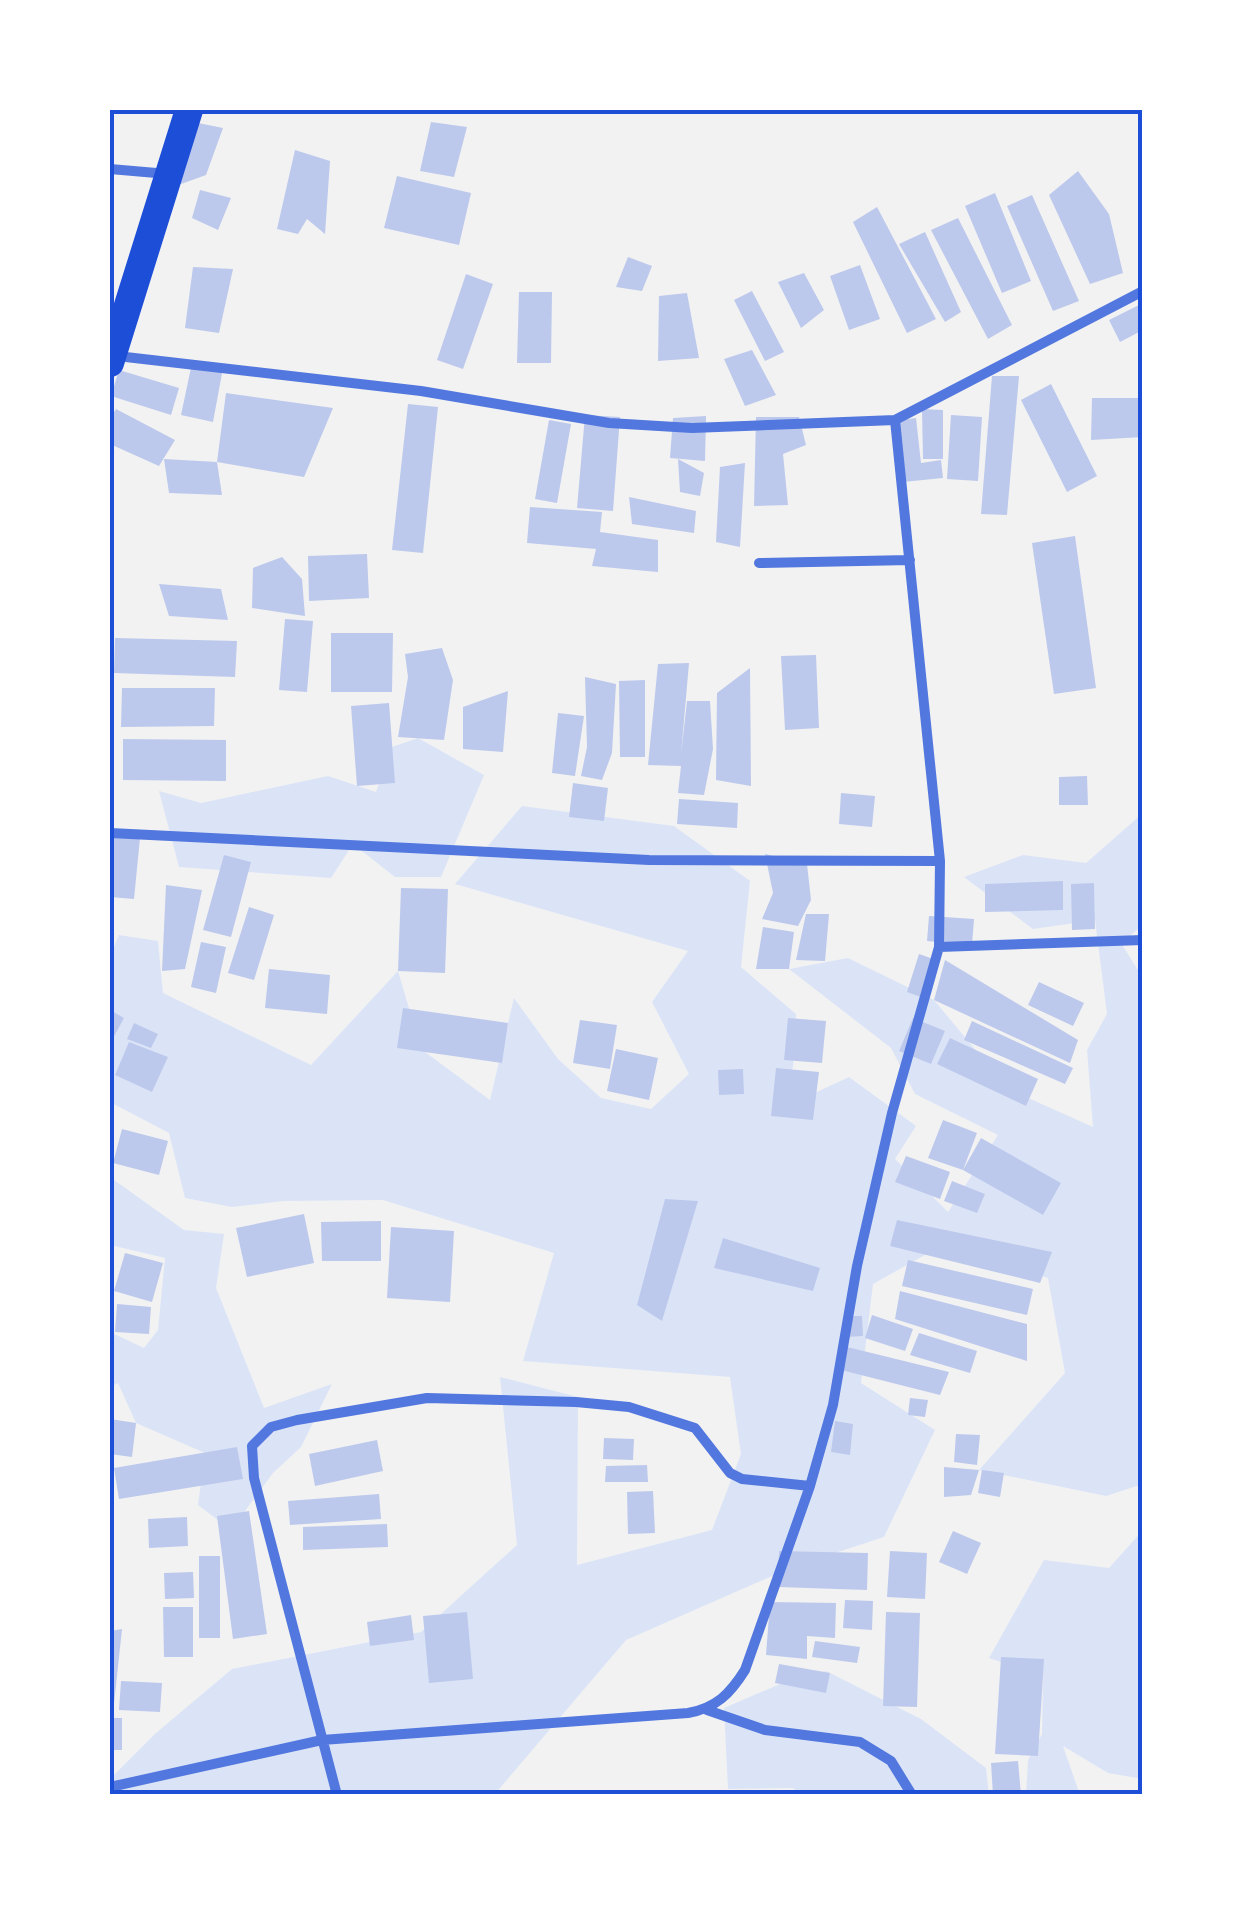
<svg xmlns="http://www.w3.org/2000/svg" width="1253" height="1905" viewBox="0 0 1253 1905" font-family="Quicksand,sans-serif">
  <style>
    .green { fill: #dbe4f7 }
    .building { fill: #bdc9ec }
    .lines { fill: none; stroke-linecap: round; stroke-linejoin: round }
    .minor { stroke: #5277de; stroke-width: 10 }
    .trunk { stroke: #1d4ed8; stroke-width: 28 }
    .neatline { fill: none; stroke: #1d4ed8; stroke-width: 4 }
  </style>
  <rect width="100%" height="100%" fill="#f2f2f2"/>
  <path class="green" d="M418,738L484,775L441,877H395L353,844L331,878L179,867L159,791L201,803L328,776L376,792L392,747Z
    M522,806L674,826L750,881L741,967L796,1014L793,1067L772,1113L849,1077L916,1126L895,1159L948,1212L998,1135L915,1094L891,1048L789,969L848,958L934,1000L1008,1089L1093,1127L1087,1050L1107,1014L1095,920L1033,929L964,877L1023,855L1086,863L1143,813V925L1121,943L1143,978V1203H1138L1143,1223V1484L1106,1496L979,1470L1065,1373L1048,1278L941,1246L873,1284L861,1383L935,1430L884,1537L795,1566L626,1640L494,1795H110V1779L156,1733L232,1669L421,1632L517,1545L500,1377L578,1397L577,1565L712,1530L741,1454L730,1377L523,1361L554,1253L383,1200L283,1201L232,1207L185,1198L169,1133L110,1102V956L119,935L158,941L163,993L311,1065L398,971L421,1049L490,1100L514,998L558,1059L601,1098L651,1109L689,1074L652,1002L688,951L455,884Z
    M110,1177L184,1230L224,1234L216,1288L264,1408L332,1384L301,1447L273,1473L231,1530L198,1505L205,1453L136,1423L118,1383L110,1387V1332L144,1348L158,1330L165,1258L110,1245Z
    M1143,1530V1779L1108,1773L1063,1746L1080,1795H1026L1028,1760L1042,1734L1043,1676L989,1658L1044,1560L1109,1568Z
    M826,1671L921,1719L986,1768L989,1795H803L793,1788L728,1789L724,1708L794,1678Z"/>
  <path class="building" d="M193,122L223,128L206,175L170,188Z
    M431,122L467,127L454,177L420,171Z
    M295,150L330,161L325,234L307,219L298,234L277,229Z
    M1078,171L1109,214L1123,273L1090,284L1049,195Z
    M397,176L471,193L459,245L384,228Z
    M200,190L231,198L218,230L192,218Z
    M995,193L1031,281L1002,293L965,206Z
    M1032,195L1079,301L1053,311L1007,206Z
    M877,207L936,319L907,333L853,222Z
    M958,218L1012,325L988,339L931,230Z
    M925,232L961,312L945,322L899,244Z
    M628,257L652,266L642,291L616,287Z
    M860,265L880,319L849,330L830,276Z
    M193,267L233,269L219,333L185,328Z
    M804,273L824,310L801,328L778,282Z
    M466,274L493,284L463,369L437,360Z
    M752,291L784,352L765,361L734,300Z
    M519,292H552L551,363H517Z
    M687,293L699,358L658,361L659,296Z
    M1143,303V330L1120,342L1109,320Z
    M752,350L776,395L745,406L724,359Z
    M192,363L223,368L213,422L181,415Z
    M119,370L179,388L171,415L111,396Z
    M992,376H1019L1007,515L981,514Z
    M1051,384L1097,476L1067,492L1021,400Z
    M226,393L333,408L304,477L217,462L222,495L169,493L164,459L217,462Z
    M1092,398H1140L1143,437L1091,440Z
    M408,404L438,407L423,553L392,550Z
    M116,409L175,440L159,466L110,444V419Z
    M922,409L943,410V459H923Z
    M585,415L620,417L613,511L577,508Z
    M951,415L982,417L978,481L947,479Z
    M706,416L705,461L670,458L673,418Z
    M756,417H799L806,445L783,454L788,505L754,506Z
    M916,418L921,463L941,460L943,478L903,482L895,421Z
    M549,420L571,424L557,503L535,499Z
    M678,459L704,473L700,496L680,492Z
    M745,463L740,547L716,542L720,467Z
    M629,497L696,511L694,533L632,524Z
    M530,507L602,512L600,532L658,540V572L592,566L596,549L527,543Z
    M1075,536L1096,688L1054,694L1032,543Z
    M367,554L369,598L309,601L308,556Z
    M282,557L302,579L305,616L252,608L253,568Z
    M159,584L221,589L228,620L169,616Z
    M285,619L313,621L307,692L279,690Z
    M331,633H393L392,692H331Z
    M115,638L237,641L235,677L114,673Z
    M442,648L453,680L444,740L398,737L408,677L405,654Z
    M816,655L819,728L785,730L781,656Z
    M689,663L681,755L687,701H710L713,749L704,795L678,793L681,766L648,765L658,664Z
    M750,668L751,786L716,780L717,693Z
    M585,677L616,684L612,753L602,780L581,776L587,747Z
    M645,680V757H620L619,681Z
    M122,688H215L214,726L121,727Z
    M508,691L503,752L463,749V707Z
    M389,703L395,783L357,786L351,706Z
    M558,713L584,716L575,776L552,773Z
    M123,739L226,740V781L123,780Z
    M1087,776L1088,805H1059V777Z
    M573,783L608,788L604,821L569,817Z
    M841,793L875,796L872,827L839,824Z
    M679,799L738,803L737,828L677,824Z
    M110,836L140,838L134,899L110,897Z
    M765,854L807,864L811,900L798,926L762,919L773,893Z
    M224,855L251,862L231,937L203,930Z
    M1063,881V910L985,912V884Z
    M1094,883L1095,929L1072,930L1071,884Z
    M166,885L202,890L185,969L162,971Z
    M401,888L448,889L445,973L398,971Z
    M249,907L274,915L254,980L228,973Z
    M806,914H829L825,961L796,960Z
    M929,916L974,919L972,945L927,941Z
    M763,927L794,932L789,969H756Z
    M201,942L226,947L216,993L191,987Z
    M919,954L939,961L926,999L907,992Z
    M945,960L1078,1040L1070,1063L934,1000Z
    M269,969L330,975L327,1014L265,1008Z
    M1039,982L1084,1003L1073,1026L1028,1005Z
    M403,1008L508,1023L502,1063L397,1048Z
    M110,1010L124,1018L110,1044Z
    M788,1018L826,1021L822,1063L784,1060Z
    M913,1018L945,1031L931,1064L899,1051Z
    M580,1020L617,1025L610,1069L573,1063Z
    M972,1021L1073,1068L1065,1084L964,1040Z
    M134,1023L158,1034L151,1048L127,1039Z
    M950,1038L1038,1079L1026,1106L937,1064Z
    M129,1042L168,1057L152,1092L115,1075Z
    M616,1049L658,1058L649,1100L607,1091Z
    M776,1068L819,1072L813,1120L771,1116Z
    M743,1069L744,1094L719,1095L718,1070Z
    M943,1120L977,1133L963,1170L928,1158Z
    M122,1129L168,1141L159,1175L113,1163Z
    M981,1138L1061,1183L1043,1215L963,1170Z
    M906,1156L950,1172L940,1199L895,1182Z
    M952,1181L985,1194L977,1213L944,1201Z
    M665,1199L698,1201L662,1321L637,1305Z
    M304,1214L314,1263L247,1277L236,1228Z
    M897,1220L1052,1252L1040,1283L890,1246Z
    M381,1221V1261H322L321,1222Z
    M391,1227L454,1231L450,1302L387,1298Z
    M723,1238L820,1268L813,1291L714,1268Z
    M125,1253L163,1263L152,1302L114,1291Z
    M908,1260L1033,1289L1027,1315L902,1286Z
    M900,1291L1027,1324V1361L895,1319Z
    M117,1304L151,1307L149,1334L115,1332Z
    M872,1315L913,1329L905,1351L865,1338Z
    M846,1316H862L863,1336L847,1337Z
    M919,1333L977,1351L970,1373L910,1355Z
    M843,1346L949,1372L940,1395L837,1369Z
    M910,1398L928,1400L925,1417L908,1415Z
    M110,1419L136,1423L132,1457L110,1454Z
    M835,1421L853,1424L850,1455L831,1452Z
    M956,1434L980,1435L977,1465L954,1462Z
    M604,1438L634,1439L633,1460L603,1459Z
    M377,1440L383,1471L315,1486L309,1454Z
    M237,1447L243,1479L119,1499L114,1468Z
    M647,1465L648,1482H605L606,1466Z
    M944,1467L979,1470L971,1495L944,1497Z
    M982,1470L1004,1473L1000,1497L978,1493Z
    M653,1491L655,1533L628,1534L627,1492Z
    M379,1494L381,1519L290,1525L288,1501Z
    M249,1511L267,1634L233,1639L217,1516Z
    M187,1517L188,1546L149,1548L148,1519Z
    M387,1524L388,1547L303,1550V1527Z
    M953,1531L981,1543L967,1574L939,1562Z
    M779,1551L868,1553L867,1590L778,1587Z
    M890,1551L927,1553L925,1599L887,1597Z
    M199,1556H220V1638H199Z
    M193,1572L194,1598L165,1599L164,1573Z
    M845,1600L873,1601L872,1630L843,1628Z
    M770,1602L836,1603L835,1638L807,1636V1659L766,1655Z
    M163,1607H193V1657H164Z
    M467,1612L473,1679L429,1683L423,1616Z
    M886,1612L920,1613L917,1707L883,1706Z
    M411,1615L414,1640L370,1646L367,1622Z
    M122,1629L113,1713H110V1631Z
    M815,1641L860,1647L857,1663L812,1657Z
    M1001,1657L1044,1659L1038,1756L995,1754Z
    M779,1664L830,1673L826,1693L775,1683Z
    M121,1681L162,1683L160,1712L119,1710Z
    M110,1718H122V1750H110Z
    M1018,1761L1021,1795H993L991,1763Z"/>
  <g class="lines">
    <path class="minor" d="M110,169L168,174
      M1143,291L895,420L940,861L939,947L1143,940
      M117,356L421,391L609,423L692,428L895,420
      M759,563L910,560
      M110,833L649,860L940,861
      M707,1710L765,1730L860,1742L891,1761L912,1795
      M110,1787L322,1740L688,1713C716,1708 730,1694 745,1670L810,1486L833,1405L857,1266L892,1113L939,947
      M337,1795L254,1478L252,1446L271,1427L297,1420L427,1398L576,1402L629,1407L695,1428L730,1473L742,1479L810,1486"/>
    <path class="trunk" d="M110,363L189,110"/>
  </g>
  <rect width="1253" height="1905" fill="none" stroke="#ffffff" stroke-width="225"/>
  <rect x="112" y="112" width="1028" height="1680" class="neatline"/>
</svg>
